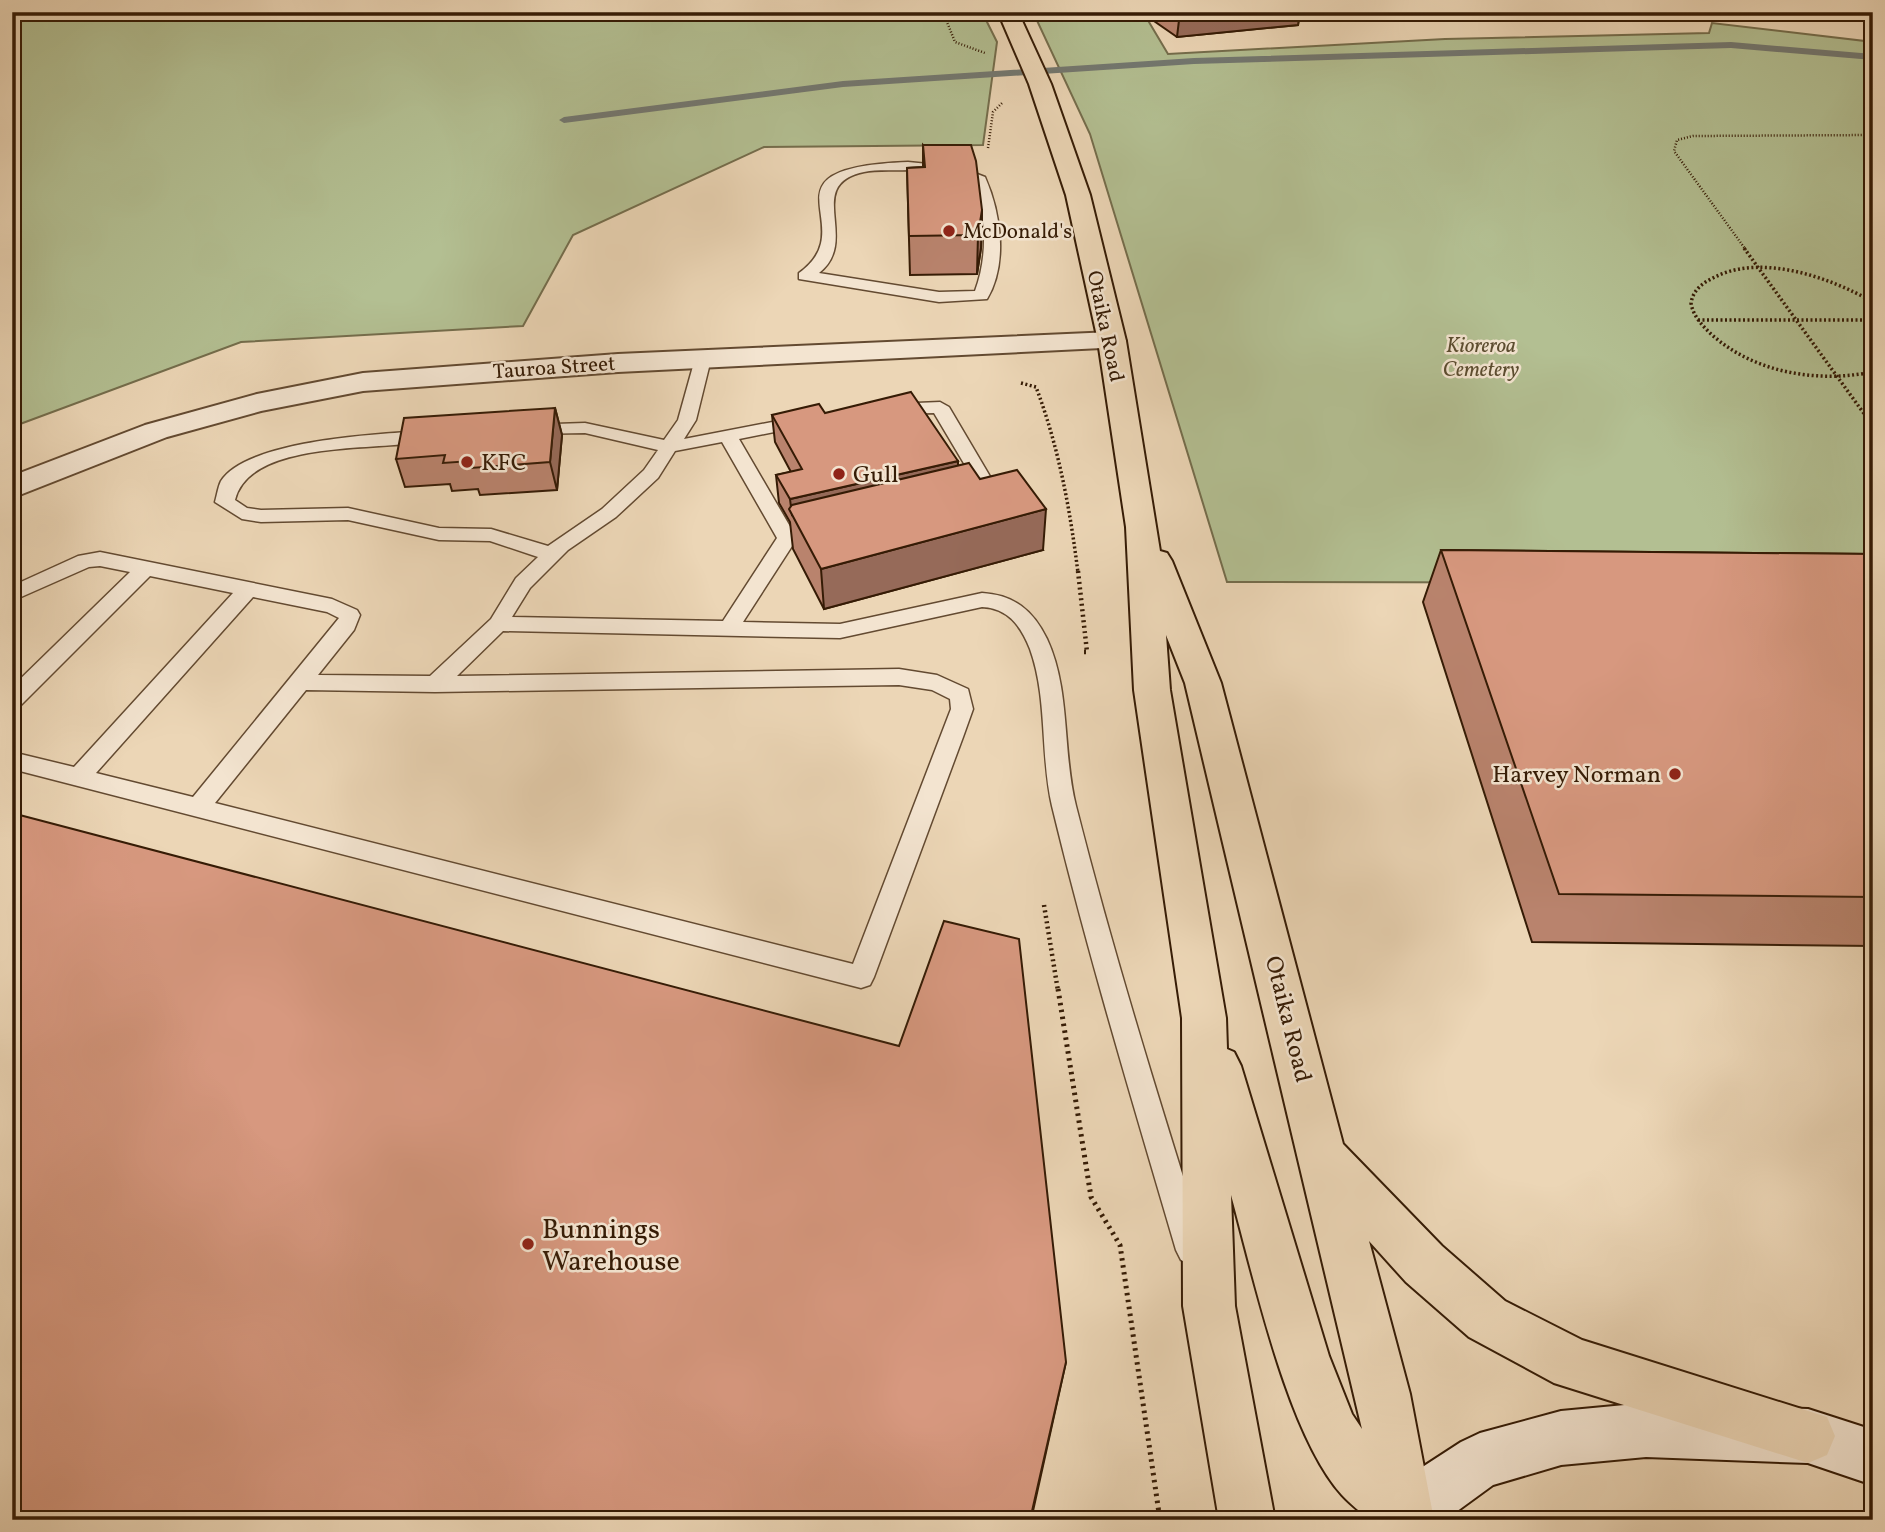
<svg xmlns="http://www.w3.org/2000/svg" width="1885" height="1532" viewBox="0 0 1885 1532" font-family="Vollkorn,serif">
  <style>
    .green { fill: #b3bf92; stroke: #746d4c; stroke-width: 2 }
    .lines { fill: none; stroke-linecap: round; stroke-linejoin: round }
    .stream { fill: #737871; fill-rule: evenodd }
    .lane-casing { stroke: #634a31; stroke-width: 3 }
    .street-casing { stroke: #634a31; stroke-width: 4 }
    .secondary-casing { stroke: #351b05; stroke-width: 4 }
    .highway-casing { stroke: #351b05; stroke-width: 4 }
    .path-far3 { stroke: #351b05; stroke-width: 2.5; stroke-dasharray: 1 2; stroke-linecap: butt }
    .path-far2 { stroke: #351b05; stroke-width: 3.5; stroke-dasharray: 2 2.5; stroke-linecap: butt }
    .path-far1 { stroke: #351b05; stroke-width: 4.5; stroke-dasharray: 2 3.5; stroke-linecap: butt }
    .path { stroke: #351b05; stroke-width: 5; stroke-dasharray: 2.5 4.5; stroke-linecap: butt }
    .lane { fill: #f3e4d0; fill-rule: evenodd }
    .street { fill: #f3e4d0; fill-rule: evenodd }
    .secondary { fill: #f3e4d0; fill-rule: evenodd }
    .highway { fill: #ecd6b6; fill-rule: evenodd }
    .wall { fill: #b9836d; stroke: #351b05; stroke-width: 2 }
    .shaded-wall { fill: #966a59; stroke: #351b05; stroke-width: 2 }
    .building { fill: #d7987f; stroke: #351b05; stroke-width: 2 }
    .poi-dot { fill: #8f2418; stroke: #f3e4d0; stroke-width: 2.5 }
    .labels { text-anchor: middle; stroke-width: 5; stroke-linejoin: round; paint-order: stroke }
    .far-poi-label { font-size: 21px; fill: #351b05; stroke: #f3e4d0; text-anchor: start }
    .far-street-label { font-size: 21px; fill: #351b05; stroke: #f3e4d0 }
    .far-park-label { font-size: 21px; font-style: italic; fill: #5b4c2f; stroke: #f3e4d0 }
    .poi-label { font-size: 24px; fill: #351b05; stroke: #f3e4d0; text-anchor: start }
    .street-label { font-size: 24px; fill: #351b05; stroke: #f3e4d0 }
    .near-poi-label { font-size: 28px; fill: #351b05; stroke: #f3e4d0; text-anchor: start }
  </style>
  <rect width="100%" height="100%" fill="#ecd6b6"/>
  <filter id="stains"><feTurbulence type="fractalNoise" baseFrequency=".00286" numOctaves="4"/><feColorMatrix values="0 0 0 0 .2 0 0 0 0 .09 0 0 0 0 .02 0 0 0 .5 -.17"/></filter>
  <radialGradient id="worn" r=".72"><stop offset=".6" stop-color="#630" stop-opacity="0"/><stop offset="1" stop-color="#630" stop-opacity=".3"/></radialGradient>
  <path class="green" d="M12,12H982L997,42L983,145L764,147L573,235L523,326L241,342L12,427Z
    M1033,12H1143L1168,54L1445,39L1709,33L1712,23L1873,42V583L1227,582L1090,134Z"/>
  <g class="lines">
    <path class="stream" d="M1731,42L1873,54V60L1731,48L1194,64L843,87L564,123L559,120L564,117L843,81L1194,58Z"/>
    <defs>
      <path id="lane" d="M908,162L959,167L985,177C1001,213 1008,264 987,299L939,302L799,279V273C866,225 750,168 908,162ZM908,170L972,180C987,214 988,256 975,291L939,292L819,273C861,240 803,185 864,172C878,169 894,171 908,170Z
        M703,354L711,359L696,420L684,439L803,416L809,417L812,421L809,425L739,439L792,530L822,524L832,530L829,534L794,543L743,622L840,624L982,593C1014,595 1033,610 1047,639C1071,691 1062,751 1076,806C1114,956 1160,1103 1206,1250L1201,1260L1191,1265L1181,1260L1176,1250C1133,1103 1088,955 1052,806C1040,755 1048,699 1030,649C1021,626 1008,608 982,607L840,638L503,631L457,676L899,669L937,675L968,689L973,709L963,737L874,977L870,985L861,988L12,769V752L74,767L233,593L150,576L20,706L12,708V687L130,572L100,566L89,567L12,601V586L78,556L100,552L332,599L357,610L360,615L354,630L318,675L430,676L491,619L516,578L538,557L490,541L439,540L348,520L261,522L242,519L215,502C217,495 218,487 221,481C247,440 384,433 430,431L439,436L436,440C388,452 250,437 235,500L247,508L261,510L348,508L439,528L491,529L548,546L602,509L644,470L658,450L585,433L531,434L525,433L522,429L525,425L585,423L664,440L678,420L695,359ZM722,442L777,538L723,621L512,617L530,588L568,550L616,517L658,478L675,451ZM253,597L327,612L339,618L193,797L96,773ZM899,685L932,690L950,699L951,709L853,964L215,803L306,690L435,692Z
        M940,402L949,407L998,490L996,494L971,500L964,498L962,494L964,490L978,487L934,413L893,414L884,409L893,404Z"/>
      <path id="street" d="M1112,332L1122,335L1126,341L1122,347L618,372L363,391L261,411L167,437L12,498V476L145,425L257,394L363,373L618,354Z"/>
      <path id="secondary" d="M1646,1403L1808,1409L1873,1430V1485L1808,1463L1646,1457L1561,1465L1493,1485L1445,1520H1379L1376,1512L1384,1492L1461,1442L1480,1433L1561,1411Z"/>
      <path id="highway" d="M998,12H1018L1051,84L1090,195L1126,341L1160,551L1167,553L1172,561L1221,683L1343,1144L1442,1246L1505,1301L1582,1340L1827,1417L1835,1436L1827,1455L1808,1463L1554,1383L1469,1337L1406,1282L1369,1241L1410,1394L1434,1520H1370C1361,1512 1350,1504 1342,1495C1287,1434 1254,1277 1231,1195L1235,1306L1275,1520H1219L1183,1306L1182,1018L1134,690L1126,527L1098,341L1066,195L1029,84ZM1166,635L1185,683L1362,1429L1352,1414L1329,1356L1241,1066L1234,1052L1227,1049L1226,1018L1170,690Z"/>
    </defs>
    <use href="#lane" class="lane-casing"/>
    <use href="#street" class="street-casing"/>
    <use href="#secondary" class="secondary-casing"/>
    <use href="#highway" class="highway-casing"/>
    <path class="path-far3" d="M943,12L955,42L985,53
      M988,148L993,112L1003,102
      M1746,250L1674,151L1677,140L1693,136L1873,135"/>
    <path class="path-far2" d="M1744,248L1873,426
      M1873,302C1829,277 1759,252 1711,279C1701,284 1693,291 1691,303C1693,316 1702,325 1711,334C1754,373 1817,383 1873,372
      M1698,320H1873
      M1021,383L1036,387C1059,448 1070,509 1078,573"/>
    <path class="path-far1" d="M1078,571L1087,652H1081
      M1044,905L1058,991"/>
    <path class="path" d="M1058,989L1091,1197L1120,1245L1160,1520"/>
    <use href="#lane" class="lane"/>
    <use href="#street" class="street"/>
    <use href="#secondary" class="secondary"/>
    <use href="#highway" class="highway"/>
  </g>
  <path class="wall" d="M1141,12H1300L1298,25L1177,37Z
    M1418,12H1478L1476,20Z
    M1605,12H1635L1634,16Z
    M923,145L982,210L981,248L977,274L910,275L907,168L923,167Z
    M555,408L562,435L557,490L480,495L478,489L452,491L450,484L405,487L396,459Z
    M825,413L958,466L980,479L1043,550L824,609L793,549L790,522L779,503L776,475L791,472L775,442L772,415Z
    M1441,550L1873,554V946L1532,942L1423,602Z"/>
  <path class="shaded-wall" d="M1180,12H1300L1298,25L1177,37Z
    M982,210L981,248L977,274L978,235Z
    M555,408L562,435L557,490L550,462Z
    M958,461V489L792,515L790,499Z
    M1046,509L1043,550L824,609L821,569Z
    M1066,1362L1031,1520H1030Z"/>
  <path class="building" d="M923,145H971L976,161L982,210L978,235L909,236L907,168L925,167Z
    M911,392L958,461L790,499L776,475L802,469L772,415L819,404L825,413Z
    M555,408L550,462L471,468V461L443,463L445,455L396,459L404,418Z
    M969,463L980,479L1017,470L1046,509L821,569L789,509L792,505Z
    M1441,550L1873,554V897L1559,894Z
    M12,813L899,1046L944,921L1019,939L1066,1362L1030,1520H12Z"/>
  <g class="poi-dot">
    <circle cx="949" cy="231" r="7"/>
    <circle cx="467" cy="462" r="7"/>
    <circle cx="839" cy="474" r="7"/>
    <circle cx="1675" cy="774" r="7"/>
    <circle cx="528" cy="1244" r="7"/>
  </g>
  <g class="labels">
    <g class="far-poi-label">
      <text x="963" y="238">McDonald's</text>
    </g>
    <g class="far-street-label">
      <text transform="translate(1106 326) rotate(78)" y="7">Otaika Road</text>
      <text transform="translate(554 367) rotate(-4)" y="7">Tauroa Street</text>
    </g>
    <g class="far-park-label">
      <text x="1481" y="352">Kioreroa<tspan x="1481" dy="24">Cemetery</tspan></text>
    </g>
    <g class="poi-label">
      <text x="481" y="470">KFC</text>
      <text x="853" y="482">Gull</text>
      <text x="1661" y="782" text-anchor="end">Harvey Norman</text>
    </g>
    <g class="street-label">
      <text transform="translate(1289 1019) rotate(76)" y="8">Otaika Road</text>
    </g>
    <g class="near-poi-label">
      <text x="542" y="1238">Bunnings<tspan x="542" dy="32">Warehouse</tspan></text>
    </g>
  </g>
  <rect width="1885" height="1532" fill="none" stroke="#ecd6b6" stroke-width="42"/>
  <rect x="14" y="14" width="1857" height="1504" fill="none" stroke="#351b05" stroke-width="3.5"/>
  <rect x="21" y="21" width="1843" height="1490" fill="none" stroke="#351b05" stroke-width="2"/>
  <rect width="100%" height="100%" filter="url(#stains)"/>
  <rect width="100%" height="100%" fill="url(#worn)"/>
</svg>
